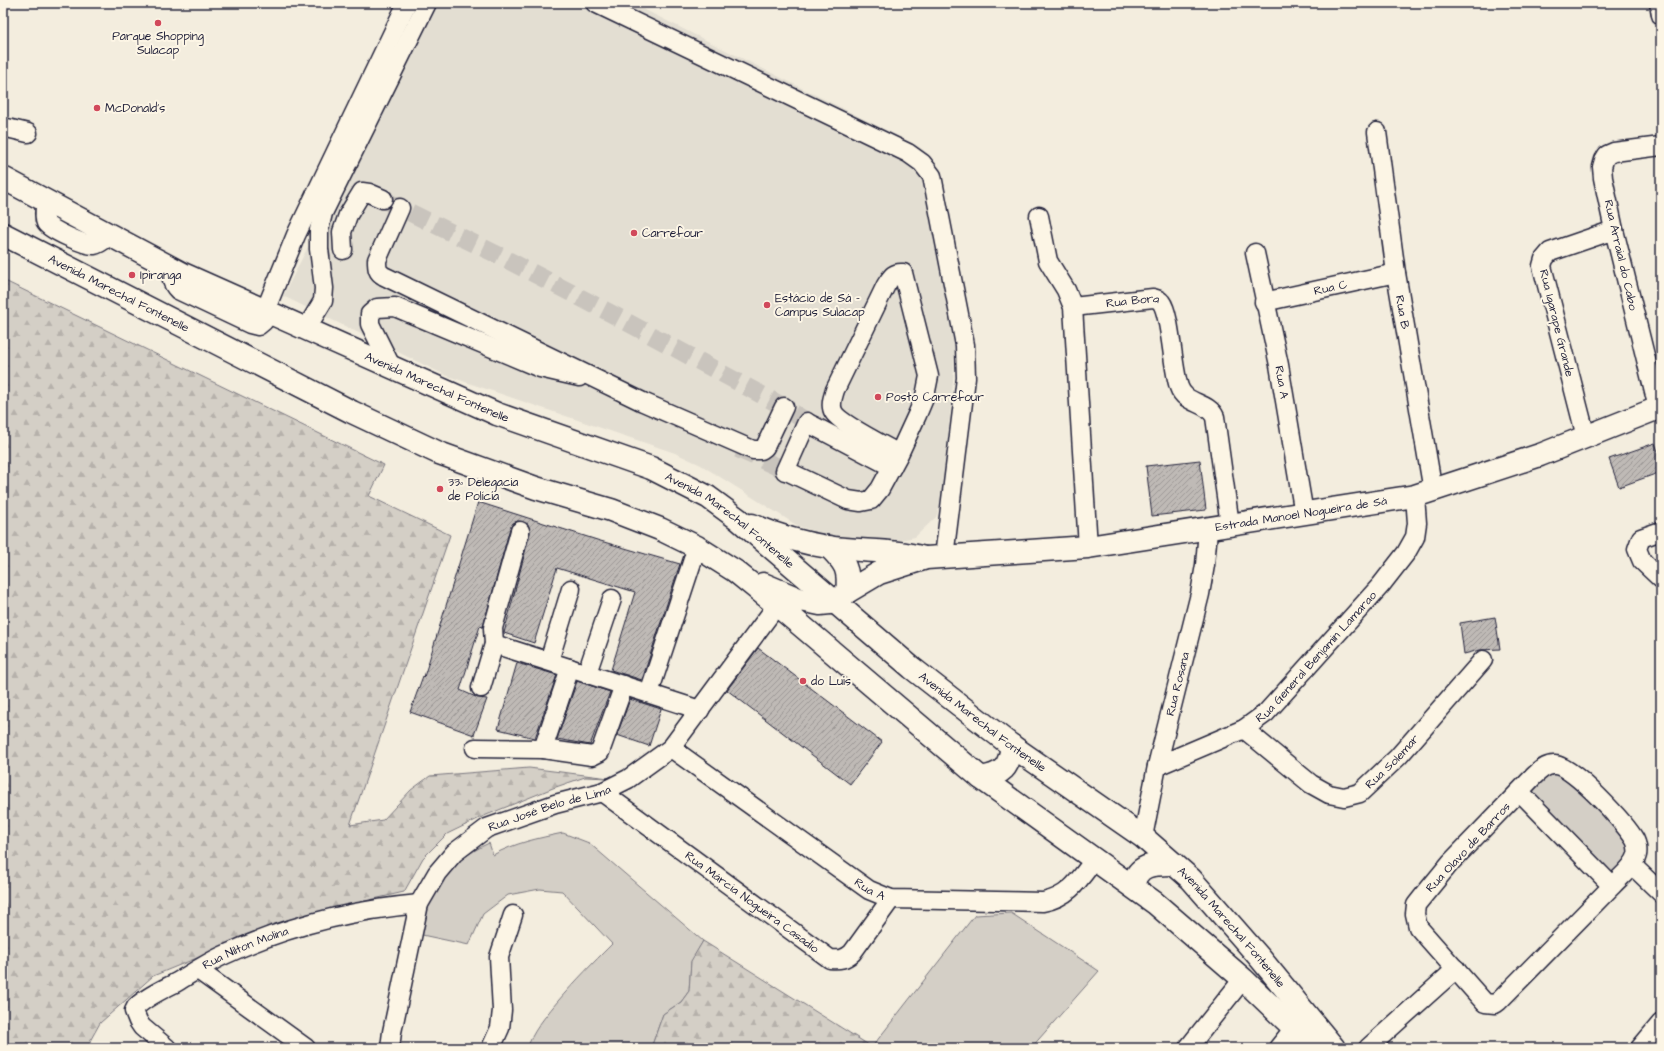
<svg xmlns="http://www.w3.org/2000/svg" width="1664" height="1051" viewBox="0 0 1664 1051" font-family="'Architects Daughter',sans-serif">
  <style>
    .built { fill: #e3ded2 }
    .green { fill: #d4cfc6; stroke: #7b7880 }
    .forest { fill: url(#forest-firs); stroke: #7b7880 }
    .building { fill: url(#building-hatch); stroke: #22223b }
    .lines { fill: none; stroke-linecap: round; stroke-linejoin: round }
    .minor-tunnel { stroke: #c9c4bd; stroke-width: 18; stroke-dasharray: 18 9; stroke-linecap: butt }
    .minor-casing { stroke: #22223b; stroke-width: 21 }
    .major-casing { stroke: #22223b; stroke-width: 25 }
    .minor { stroke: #fcf5e5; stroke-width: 18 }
    .major { stroke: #fcf5e5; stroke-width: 22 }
    .poi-dot { fill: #d1495b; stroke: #fcf5e5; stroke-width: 1.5 }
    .labels { text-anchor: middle; stroke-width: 4; stroke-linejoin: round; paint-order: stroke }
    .poi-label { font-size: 12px; fill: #22223b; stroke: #fcf5e5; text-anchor: start }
    .street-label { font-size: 12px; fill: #22223b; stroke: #fcf5e5 }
  </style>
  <defs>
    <pattern id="forest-firs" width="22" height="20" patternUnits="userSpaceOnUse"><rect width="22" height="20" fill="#d4cfc6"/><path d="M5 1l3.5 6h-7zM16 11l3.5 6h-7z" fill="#b6b1ab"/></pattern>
    <pattern id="building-hatch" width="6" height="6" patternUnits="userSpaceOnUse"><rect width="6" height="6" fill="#bfbab6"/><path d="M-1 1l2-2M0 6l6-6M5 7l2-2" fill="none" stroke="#9b9795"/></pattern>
  </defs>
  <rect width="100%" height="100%" fill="#f3edde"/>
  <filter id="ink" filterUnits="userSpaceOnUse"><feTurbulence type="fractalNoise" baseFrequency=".025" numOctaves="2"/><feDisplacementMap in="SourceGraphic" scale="8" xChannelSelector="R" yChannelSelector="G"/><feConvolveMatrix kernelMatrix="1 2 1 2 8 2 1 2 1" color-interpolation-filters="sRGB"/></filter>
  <g filter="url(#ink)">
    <path class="built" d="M432,3H631L918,146L928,154L935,164L928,190L941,275H945L960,356L955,357L944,493L936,517L915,537L887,543L845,542L798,526L701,465L675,453L445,375L283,296Z"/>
    <path class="green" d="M1558,770L1623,829L1634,856L1613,881L1525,792L1545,772Z
      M563,833L589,843L703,941L691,962L689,991L681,1002L663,1014L651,1048H528C531,1024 593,963 612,944L562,891L540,889L508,895L483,914L469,945L422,935C427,890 448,862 489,843L493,855C514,843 539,838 563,833Z
      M1011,913L1099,971L1031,1048L872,1047L975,915Z"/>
    <path class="forest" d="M3,280L384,465L369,496L450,535L350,825L383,820L411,790L430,776L529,768L609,778L585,777L553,788L484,816L447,834L423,858L404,892L335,908L248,937L153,976L100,1023L90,1041L92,1048H3Z
      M703,941L872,1047L873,1048H651L663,1014L681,1002L689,991L691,961Z"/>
    <path class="building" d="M1655,443L1661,460V472L1619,487L1609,459Z
      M1200,460L1206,510L1152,516L1146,466Z
      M478,502L597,540L680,564L642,680L611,670L635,592L557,568L534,643L504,633L530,533L528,524L518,521L513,523L510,528L483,627L480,626L460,690L478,698L487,699L474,735L410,712L423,676L424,677Z
      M1495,617L1500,649L1480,650L1464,654L1460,623Z
      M758,648L882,742L850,784L727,690Z
      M517,663L557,675L535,738L498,729Z
      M577,681L610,692L590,745L557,739Z
      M630,699L661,709L649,746L617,735Z"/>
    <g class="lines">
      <path class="minor-tunnel" d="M386,201L498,255L612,314L784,407L812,425
        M738,449L789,472"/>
      <defs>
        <g id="minor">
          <path d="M595,3L908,153L922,163L932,176L965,345L966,378L944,557"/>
          <path d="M1659,3L1661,15"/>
          <path d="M3,127L28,133"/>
          <path id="s1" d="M1377,132L1396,273L1433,491"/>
          <path d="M46,201C45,208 43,216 46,223C50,230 86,246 94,245C101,244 105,239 110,235"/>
          <path d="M400,208L377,260C377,268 377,272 384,276L643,402L753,450H761L765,447L784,407"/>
          <path d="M1039,216L1048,261L1066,290L1073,307L1088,547"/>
          <path d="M343,250L342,232L348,215L362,192L369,193L383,199"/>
          <path id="s2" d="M1255,253L1279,365L1304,514"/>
          <path d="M172,268C171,277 171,283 178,290L250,324L258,326L264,321L265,311L296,235L407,3"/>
          <path id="s3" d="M1264,302L1396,273"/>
          <path id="s4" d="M1073,307L1153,298C1157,299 1159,299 1161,302C1171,315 1172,367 1179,387C1185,405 1208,401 1215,417L1230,525"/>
          <path d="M306,329L323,301L324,288L319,249V230L323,213L427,3"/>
          <path d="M392,368L370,324V314L377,308L395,307L540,368L579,377"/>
          <path d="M1658,408L1614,230L1603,178L1602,167L1604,160L1607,155L1614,152L1661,146"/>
          <path d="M812,425L892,467"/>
          <path d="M1586,437L1542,266L1544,259L1550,252L1614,230"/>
          <path d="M785,471L807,422"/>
          <path d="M789,472L848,500L861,502L871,500L880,489L899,454L917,415L925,396L929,376L903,273C893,272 891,278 886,285L835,390C833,397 830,404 833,411C837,422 887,447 899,454"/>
          <path d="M1661,531L1641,538L1637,549L1642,561L1661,579"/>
          <path d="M494,644L700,710"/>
          <path d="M549,661L571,589"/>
          <path d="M587,673L612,599"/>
          <path d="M481,688L494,644L493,628L520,531"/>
          <path d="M649,693L697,547"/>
          <path id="s5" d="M1244,729L1311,784L1329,794L1344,797L1360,793L1398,757L1483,660"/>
          <path d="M475,748L543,749L592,756L600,752L624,685"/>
          <path id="s6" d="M671,748L869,890L891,899L1043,902C1069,897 1079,880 1094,860"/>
          <path d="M543,749L570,668"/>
          <path id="s7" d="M1157,766L1244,729L1266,713L1381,585L1406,553L1415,537L1417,523L1415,496"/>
          <path id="s8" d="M602,792L830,959C840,960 845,959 852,953L891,899"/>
          <path d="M1520,792L1612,886C1620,877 1634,867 1637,855C1638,851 1637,844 1635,840C1626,824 1573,766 1555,765C1547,764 1540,770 1534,776L1451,862L1424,895L1416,905L1415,914L1418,927L1485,1003L1495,1004L1499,1001L1612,886"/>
          <path id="s9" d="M1143,837L1157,766L1200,594L1205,565L1208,530"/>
          <path d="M1632,865L1661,893"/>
          <path d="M198,970L306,1048"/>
          <path id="s10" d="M167,1048L142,1027L138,1021L134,1011L136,1007C147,996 164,989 177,982C192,973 207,963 222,956C284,927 352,910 419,904"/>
          <path id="s11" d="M390,1048L392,1032L419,904L437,873L454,853L487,828L555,804L602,792L628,779L671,748L777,605"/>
          <path d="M491,1048L500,1028L502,1010L499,957L513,915"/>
          <path d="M1188,1048L1243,979"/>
          <path d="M1278,1048L1294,1028"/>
          <path d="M1368,1048L1456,969"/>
          <path d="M1640,1048L1661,1023"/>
        </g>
        <g id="major">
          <path id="s12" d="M3,178L183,274L497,414L651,468L708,497L738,519L912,668L1012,746L1143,837L1191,879L1260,958L1334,1048"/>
          <path id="s13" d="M3,234L352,412L439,453L536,488L611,510L660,529L697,547L735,571L777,605L981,778L1155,903L1243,979L1294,1028L1311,1048"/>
          <path d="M752,525C776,535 802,543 828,547C861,552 893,549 925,558"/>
          <path d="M829,547C845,563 850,569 847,592"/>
          <path id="s14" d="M763,584L801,600L820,604L830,603L835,602L847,592L879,573L926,558L1088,547L1415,496L1540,455L1661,407"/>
          <path d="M981,778C1003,774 1009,768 1012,746"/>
          <path d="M1133,886C1137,863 1155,864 1174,864"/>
        </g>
      </defs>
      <use href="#minor" class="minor-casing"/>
      <use href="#major" class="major-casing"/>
      <use href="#minor" class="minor"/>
      <use href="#major" class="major"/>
    </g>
  </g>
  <g class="poi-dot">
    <circle cx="158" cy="23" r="4"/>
    <circle cx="97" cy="108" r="4"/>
    <circle cx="634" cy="233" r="4"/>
    <circle cx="132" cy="275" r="4"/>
    <circle cx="767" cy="305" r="4"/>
    <circle cx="878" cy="397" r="4"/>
    <circle cx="440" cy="489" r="4"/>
    <circle cx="803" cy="681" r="4"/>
  </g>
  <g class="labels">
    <g class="poi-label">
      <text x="158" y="40" text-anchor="middle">Parque Shopping<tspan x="158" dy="14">Sulacap</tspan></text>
      <text x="105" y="112">McDonald's</text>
      <text x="642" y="237">Carrefour</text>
      <text x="140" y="279">Ipiranga</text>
      <text x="775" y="302">Estácio de Sá -<tspan x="775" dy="14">Campus Sulacap</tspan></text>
      <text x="886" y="401">Posto Carrefour</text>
      <text x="448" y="486">33ª Delegacia<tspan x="448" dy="14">de Polícia</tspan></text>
      <text x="811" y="685">do Luis</text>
    </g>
    <g class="street-label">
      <text transform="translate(1621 255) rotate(77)" y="4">Rua Arraial do Cabo</text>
      <text dy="4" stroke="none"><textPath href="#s3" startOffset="68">Rua C</textPath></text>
      <text dy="4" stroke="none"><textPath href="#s13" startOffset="130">Avenida Marechal Fontenelle</textPath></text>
      <text dy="4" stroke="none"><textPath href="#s4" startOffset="60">Rua Bora</textPath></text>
      <text dy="4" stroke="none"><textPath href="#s1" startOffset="182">Rua B</textPath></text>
      <text transform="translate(1557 323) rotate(76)" y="4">Rua Igarape Grande</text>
      <text dy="4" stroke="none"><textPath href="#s2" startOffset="132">Rua A</textPath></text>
      <text dy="4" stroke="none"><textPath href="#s12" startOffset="482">Avenida Marechal Fontenelle</textPath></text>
      <text dy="4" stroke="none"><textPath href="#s14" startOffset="556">Estrada Manoel Nogueira de Sá</textPath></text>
      <text dy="4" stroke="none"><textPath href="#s12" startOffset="806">Avenida Marechal Fontenelle</textPath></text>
      <text dy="4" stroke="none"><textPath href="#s7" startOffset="197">Rua General Benjamin Lamarao</textPath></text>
      <text dy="4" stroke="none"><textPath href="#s9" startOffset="157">Rua Rosana</textPath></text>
      <text dy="4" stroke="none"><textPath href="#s12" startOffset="1130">Avenida Marechal Fontenelle</textPath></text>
      <text dy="4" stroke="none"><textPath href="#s5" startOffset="184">Rua Solemar</textPath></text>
      <text dy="4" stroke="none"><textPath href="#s11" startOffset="316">Rua José Belo de Lima</textPath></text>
      <text transform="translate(1468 847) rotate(-47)" y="4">Rua Olavo de Barros</text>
      <text dy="4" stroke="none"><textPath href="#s6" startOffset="244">Rua A</textPath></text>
      <text dy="4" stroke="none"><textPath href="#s8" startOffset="186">Rua Márcia Nogueira Casadio</textPath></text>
      <text dy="4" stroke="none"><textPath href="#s12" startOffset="1454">Avenida Marechal Fontenelle</textPath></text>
      <text dy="4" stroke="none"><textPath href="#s10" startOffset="180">Rua Nilton Molina</textPath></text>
    </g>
  </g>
  <rect width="1664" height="1051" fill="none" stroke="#fcf5e5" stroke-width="16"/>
  <rect x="8" y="8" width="1648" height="1035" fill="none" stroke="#22223b" stroke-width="1.5" filter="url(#ink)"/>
</svg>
